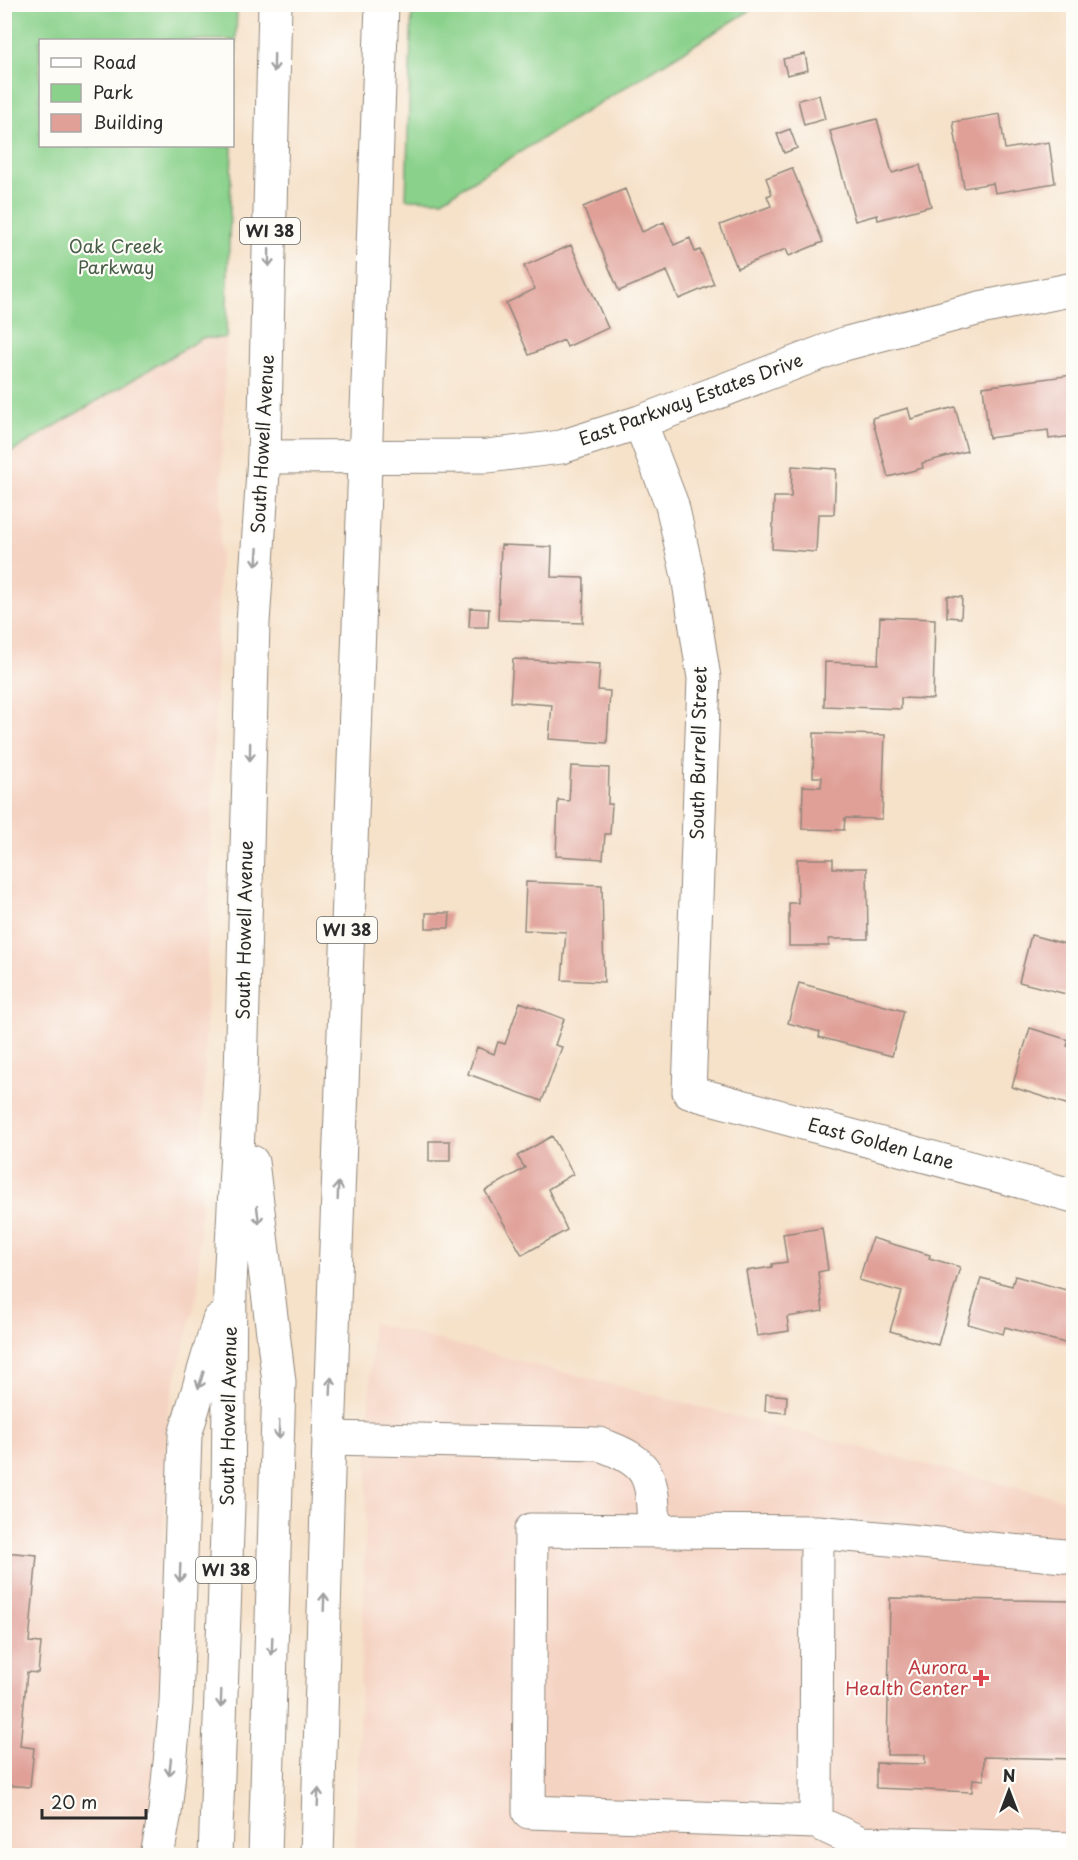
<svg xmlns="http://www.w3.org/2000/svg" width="1078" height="1860" viewBox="0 0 1078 1860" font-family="'Playpen Sans',sans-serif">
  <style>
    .built { fill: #f5d3c2 }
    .green { fill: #8ad18b; stroke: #5a7e5b; stroke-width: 1.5 }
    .building { fill: #e0a098 }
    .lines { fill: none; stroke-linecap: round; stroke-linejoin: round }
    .minor-casing { stroke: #90867a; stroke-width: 35 }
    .major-casing { stroke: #90867a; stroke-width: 35 }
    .minor { stroke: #fff; stroke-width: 33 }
    .major { stroke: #fff; stroke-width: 33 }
    .oneway { stroke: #a0a0a0 }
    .health-dot { fill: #e0444e; stroke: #fdfcf7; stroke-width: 2 }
    .labels { text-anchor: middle; stroke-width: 4.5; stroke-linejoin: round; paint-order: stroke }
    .shield { fill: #fdfcf7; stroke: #6a6a68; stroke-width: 1.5 }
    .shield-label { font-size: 16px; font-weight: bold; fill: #2b2b2b }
    .park-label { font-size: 18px; fill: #485d48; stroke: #fdfcf7 }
    .street-label { font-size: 18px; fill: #2b2b2b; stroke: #fdfcf7 }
    .health-label { font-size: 18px; fill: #be3a42; stroke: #fdfcf7; text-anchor: end }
  </style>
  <rect width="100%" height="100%" fill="#fdfcf7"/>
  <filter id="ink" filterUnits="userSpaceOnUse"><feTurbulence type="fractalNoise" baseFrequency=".0167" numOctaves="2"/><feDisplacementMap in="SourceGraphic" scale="12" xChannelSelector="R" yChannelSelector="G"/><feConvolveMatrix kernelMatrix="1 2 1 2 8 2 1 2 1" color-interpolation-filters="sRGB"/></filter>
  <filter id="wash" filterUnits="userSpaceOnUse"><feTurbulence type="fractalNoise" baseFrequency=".008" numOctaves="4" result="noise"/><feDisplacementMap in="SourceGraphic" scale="24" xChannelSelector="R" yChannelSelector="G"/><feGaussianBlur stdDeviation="1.35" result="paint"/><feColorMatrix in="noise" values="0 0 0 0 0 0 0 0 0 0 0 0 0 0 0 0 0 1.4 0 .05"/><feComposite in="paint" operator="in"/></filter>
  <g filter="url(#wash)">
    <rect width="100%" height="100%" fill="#f6e1c9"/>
    <path class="built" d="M202,338H226L198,1291L167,1414L157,1758L145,1855L5,1856V456Z
      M372,1323L1073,1502V1855L355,1856Z"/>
    <path class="green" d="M5,4L237,5L233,139L232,40H40V146H232L226,338H202L5,456Z
      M412,5V4L759,5L442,200L406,199Z"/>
    <g id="blocks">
      <path class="building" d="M1064,4H1074V9H1064Z
        M805,54L808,70L787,75L783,59Z
        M819,95L825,119L804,125L798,100Z
        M1000,114L1005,149L1049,142L1055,183L995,193L993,183L964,188L953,122Z
        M877,119L892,173L920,165L931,206L878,220L877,215L855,221L830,131Z
        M790,129L797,148L784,153L777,134Z
        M792,168L823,242L789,256L786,249L737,268L720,225L771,206L767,196L772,194L766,178Z
        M625,189L642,232L664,222L674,245L690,238L695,252L700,250L714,284L679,299L667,271L619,291L583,207Z
        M571,245L608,328L567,347L564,340L529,355L506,303L535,289L524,266Z
        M1072,375L1074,436L1049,439L1048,430L989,438L983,387Z
        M955,407L967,451L922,463L923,468L888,477L872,418L908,408L911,419Z
        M792,466L836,469L834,514H818L816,552L772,549L774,497H791Z
        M501,545L552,547L551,577L584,578L583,623L498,620Z
        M947,596L962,597L961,618L947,617Z
        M470,608L489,609L488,627H469Z
        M880,617L935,619L933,699L901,698V709L824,706L825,662L878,664Z
        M513,659L600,664L598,690L610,691L607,743L549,739L552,705L510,702Z
        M814,733L885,735L882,819L845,818L844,830L802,829L803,786L821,787L822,777H813Z
        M571,766L609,768L608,804H612L610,834H605L603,859L556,856L558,800L569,801Z
        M797,859H833V868H867L868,939H829V946H789V903H798Z
        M526,882L602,885L604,982L562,980L566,932L524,930Z
        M426,913H450L449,928H426Z
        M1074,932V996L1019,982L1031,935L1069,945Z
        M799,983L904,1011L892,1056L819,1037L820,1032L788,1023Z
        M520,1002L564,1019L555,1045L562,1047L542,1101L468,1074L477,1047L494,1054L498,1042L505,1044Z
        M1030,1028L1069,1040L1067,1046L1074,1048V1097H1071L1069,1105L1012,1087Z
        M552,1136L573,1174L548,1189L567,1230L522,1255L485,1191L525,1168L517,1156Z
        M429,1141H450V1161H429Z
        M822,1228L828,1270L818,1272L823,1311L787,1317L789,1331L757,1336L746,1271L772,1267V1264L787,1262L783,1234Z
        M872,1238L930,1255L929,1258L960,1267L938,1345L890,1331L902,1292L859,1280Z
        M1015,1276L1074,1292L1072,1345L1005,1327L1003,1334L968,1324L981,1278L1012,1286Z
        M766,1394L787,1396L786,1413L765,1411Z
        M4,1552L37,1555L29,1642L41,1643L38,1673L27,1672L20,1746L34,1748L30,1787L4,1785Z
        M890,1598L1074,1601V1759L984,1757V1780L973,1779L972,1792L876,1788V1763L925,1764V1755H887Z"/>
    </g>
  </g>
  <g filter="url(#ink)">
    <use href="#blocks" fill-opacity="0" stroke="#90867a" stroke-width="1.5"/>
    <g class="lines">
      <defs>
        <path id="minor" d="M640,422L672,505L688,576L704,678L689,1092L1074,1196
          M264,457L488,456L561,447L640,422L844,344L980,308L1074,289
          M329,1438L599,1444C654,1463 652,1478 654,1531
          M817,1532L816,1822L861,1843L1074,1849
          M816,1822L529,1812L531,1530L817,1532L1074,1557"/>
        <path id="major" d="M252,1162L279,1382L265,1856
          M157,1856L165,1812L176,1703L185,1435L219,1320
          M215,1856L228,1505L230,1284L241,1074L253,623L264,457L275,4
          M317,1856L329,1438L382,4"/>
      </defs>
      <use href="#minor" class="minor-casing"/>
      <use href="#major" class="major-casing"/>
      <use href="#minor" class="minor"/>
      <use href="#major" class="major"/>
    </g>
    <defs><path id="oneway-shaft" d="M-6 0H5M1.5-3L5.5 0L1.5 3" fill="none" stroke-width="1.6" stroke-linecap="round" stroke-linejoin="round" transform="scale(1.5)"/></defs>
    <g class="oneway">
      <use href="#oneway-shaft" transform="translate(274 63) rotate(91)"/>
      <use href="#oneway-shaft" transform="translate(269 258) rotate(91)"/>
      <use href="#oneway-shaft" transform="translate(257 557) rotate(94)"/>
      <use href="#oneway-shaft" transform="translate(250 752) rotate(91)"/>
      <use href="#oneway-shaft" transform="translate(338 1191) rotate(-88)"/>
      <use href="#oneway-shaft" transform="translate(258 1215) rotate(83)"/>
      <use href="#oneway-shaft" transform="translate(201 1380) rotate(107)"/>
      <use href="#oneway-shaft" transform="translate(331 1386) rotate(-88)"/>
      <use href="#oneway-shaft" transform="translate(279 1430) rotate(92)"/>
      <use href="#oneway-shaft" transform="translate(180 1573) rotate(92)"/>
      <use href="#oneway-shaft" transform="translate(324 1602) rotate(-88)"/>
      <use href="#oneway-shaft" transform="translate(272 1646) rotate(92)"/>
      <use href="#oneway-shaft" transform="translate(221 1699) rotate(92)"/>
      <use href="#oneway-shaft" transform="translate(170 1767) rotate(96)"/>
      <use href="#oneway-shaft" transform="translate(318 1797) rotate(-88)"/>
    </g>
  </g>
  <path class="health-dot" d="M978 1669h6v6h6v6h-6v6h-6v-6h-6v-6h6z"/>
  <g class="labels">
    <g class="shield">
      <rect x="240" y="218" width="60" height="26" rx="4.5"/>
      <rect x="317" y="917" width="60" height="26" rx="4.5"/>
      <rect x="196" y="1557" width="60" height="26" rx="4.5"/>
    </g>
    <g class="shield-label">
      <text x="270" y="237">WI 38</text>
      <text x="347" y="936">WI 38</text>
      <text x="226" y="1576">WI 38</text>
    </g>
    <g class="park-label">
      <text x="116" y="253">Oak Creek<tspan x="116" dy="21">Parkway</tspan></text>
    </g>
    <g class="street-label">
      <text transform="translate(691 400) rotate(-20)" y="6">East Parkway Estates Drive</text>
      <text transform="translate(263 444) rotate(-87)" y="6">South Howell Avenue</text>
      <text transform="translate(699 753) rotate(-89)" y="6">South Burrell Street</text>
      <text transform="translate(245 930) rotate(-89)" y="6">South Howell Avenue</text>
      <text transform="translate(881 1144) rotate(15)" y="6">East Golden Lane</text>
      <text transform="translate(229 1416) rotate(-89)" y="6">South Howell Avenue</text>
    </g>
    <g class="health-label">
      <text x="968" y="1674">Aurora<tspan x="968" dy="21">Health Center</tspan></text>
    </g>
  </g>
  <rect width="1078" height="1860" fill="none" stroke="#fdfcf7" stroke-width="24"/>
  <rect x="39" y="39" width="195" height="108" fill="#fdfcf7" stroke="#a9a8a5" stroke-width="1.5"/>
  <rect x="51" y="58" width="30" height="9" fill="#ffffff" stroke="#a9a8a5" stroke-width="1.5"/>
  <text x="93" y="69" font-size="18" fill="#2b2b2b">Road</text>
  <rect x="51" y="84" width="30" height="18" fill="#8ad18b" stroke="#a9a8a5" stroke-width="1.5"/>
  <text x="93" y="99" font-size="18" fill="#2b2b2b">Park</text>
  <rect x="51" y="114" width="30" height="18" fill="#e0a098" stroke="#a9a8a5" stroke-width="1.5"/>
  <text x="93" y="129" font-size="18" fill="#2b2b2b">Building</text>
  <g transform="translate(1009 1791)" stroke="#fdfcf7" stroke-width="4.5" paint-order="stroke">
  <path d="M0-4.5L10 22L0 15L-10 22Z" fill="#2b2b2b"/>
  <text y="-9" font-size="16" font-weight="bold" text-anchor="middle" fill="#2b2b2b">N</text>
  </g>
  <path d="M42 1809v9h104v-9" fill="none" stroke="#2b2b2b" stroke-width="3"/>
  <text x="51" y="1809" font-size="18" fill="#2b2b2b" stroke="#fdfcf7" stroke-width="4.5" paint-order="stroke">20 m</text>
</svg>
